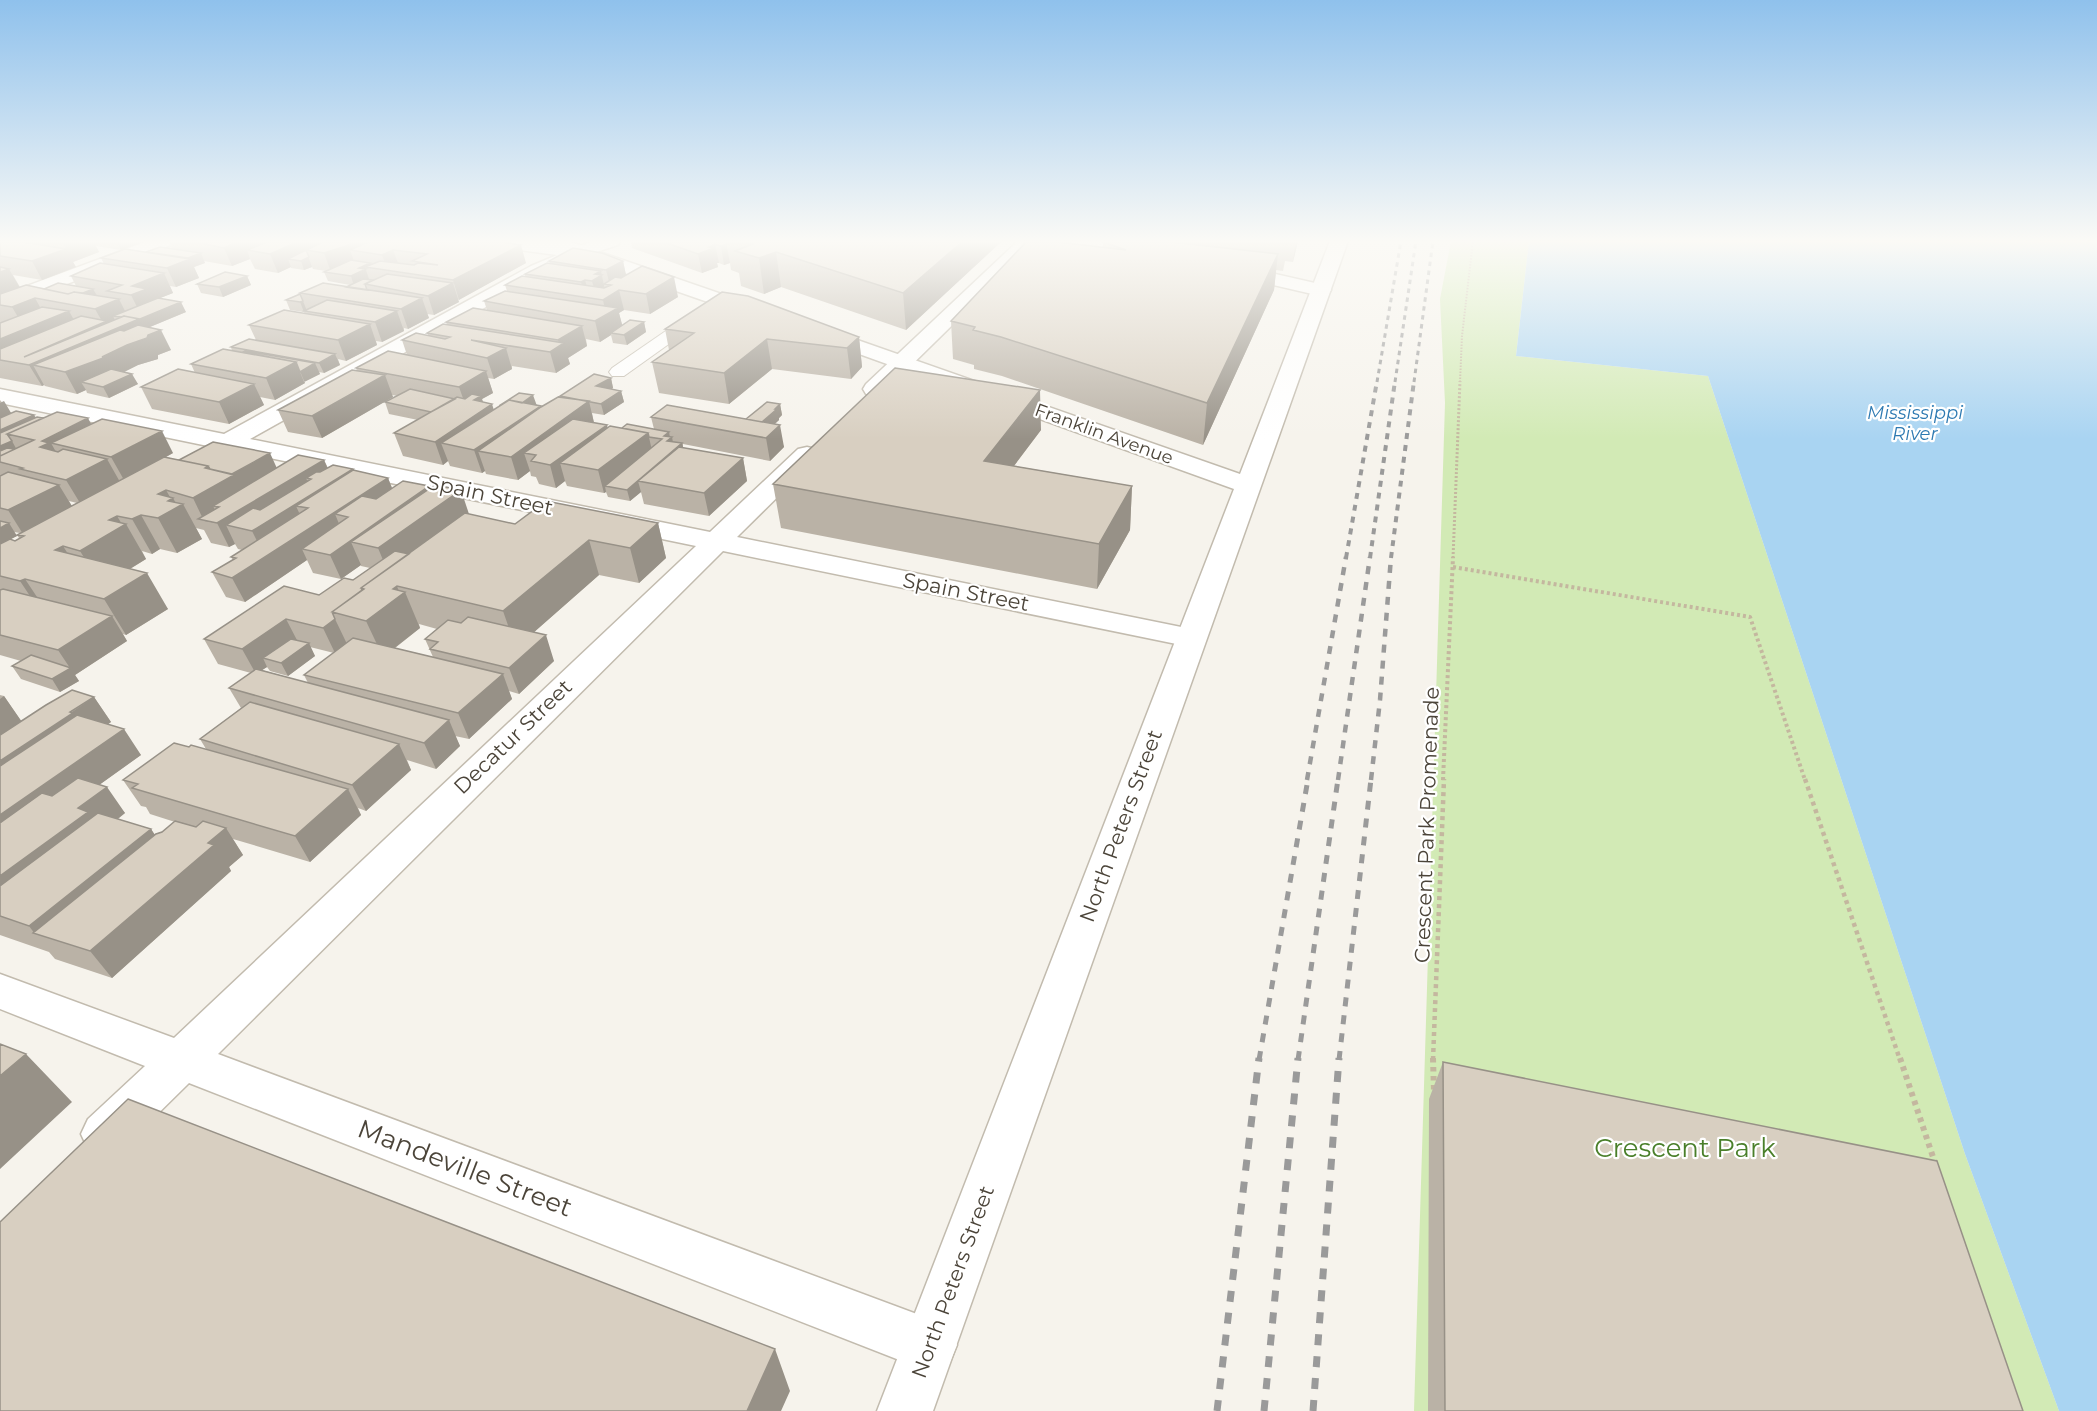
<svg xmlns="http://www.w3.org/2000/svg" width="2097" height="1411" viewBox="0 0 2097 1411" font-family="Montserrat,sans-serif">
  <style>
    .green { fill: #d2eab5 }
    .water { fill: #a9d4f2 }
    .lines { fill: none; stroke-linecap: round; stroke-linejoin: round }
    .service-casing { stroke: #c2bbae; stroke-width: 2 }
    .minor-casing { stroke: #c2bbae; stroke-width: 3 }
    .tertiary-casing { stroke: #c2bbae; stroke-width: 3 }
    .path-far4 { stroke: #c4b79f; stroke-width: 2; stroke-dasharray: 1.5 1.5; stroke-linecap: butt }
    .path-far3 { stroke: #c4b79f; stroke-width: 3; stroke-dasharray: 2 2; stroke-linecap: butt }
    .path-far2 { stroke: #c4b79f; stroke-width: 4; stroke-dasharray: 3 3; stroke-linecap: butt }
    .path-far1 { stroke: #c4b79f; stroke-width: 4.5; stroke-dasharray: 4 4; stroke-linecap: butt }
    .path { stroke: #c4b79f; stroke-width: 6; stroke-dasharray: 4.5 4.5; stroke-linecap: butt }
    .service { fill: #fff; fill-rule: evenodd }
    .minor { fill: #fff; fill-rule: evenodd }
    .tertiary { fill: #fff; fill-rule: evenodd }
    .rail-far4 { stroke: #9a9a9a; stroke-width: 3; stroke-dasharray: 4.5 4.5; stroke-linecap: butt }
    .rail-far3 { stroke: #9a9a9a; stroke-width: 4; stroke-dasharray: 6 6; stroke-linecap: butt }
    .rail-far2 { stroke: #9a9a9a; stroke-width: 4.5; stroke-dasharray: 8 8; stroke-linecap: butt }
    .rail-far1 { stroke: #9a9a9a; stroke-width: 5; stroke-dasharray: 9 9; stroke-linecap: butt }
    .rail { stroke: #9a9a9a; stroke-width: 7; stroke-dasharray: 11 11; stroke-linecap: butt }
    .wall { fill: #bab2a6; fill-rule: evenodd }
    .shaded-wall { fill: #979187; fill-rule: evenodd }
    .building { fill: #d8cfc1; stroke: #979187; stroke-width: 1.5 }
    .labels { text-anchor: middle; stroke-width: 4.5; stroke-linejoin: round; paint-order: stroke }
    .far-water-label { font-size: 18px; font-style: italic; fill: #2e7ab2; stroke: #fff }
    .far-street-label { font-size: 18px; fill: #4b4439; stroke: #fff }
    .street-label { font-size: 21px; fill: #4b4439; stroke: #fff }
    .near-park-label { font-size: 26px; fill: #4a7f2a; stroke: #fff }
    .near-street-label { font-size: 26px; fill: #4b4439; stroke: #fff }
  </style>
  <rect width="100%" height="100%" fill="#f6f3ec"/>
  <path class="green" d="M1451,241H1529L1516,356L1708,376L1965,1154L2059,1411H1414L1445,403L1440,299Z"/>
  <path class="water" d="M1529,241H2097V1411H2059L1965,1154L1708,376L1516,356Z"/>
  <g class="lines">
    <defs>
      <path id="service" d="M695,313L703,318L701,321L624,376H612L609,372L612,368L689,315Z"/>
      <path id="minor" d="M148,241H174L171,245L0,309V296Z
        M480,241H534L577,247L593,241H621L618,245L584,256L545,274L250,439L710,532L798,449L807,447L816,449L819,454L816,459L737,537L1191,629L1202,631L1206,638L1202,645L1191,647L723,551L218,1054L949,1326L957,1345L949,1364L930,1372L189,1083L122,1149L105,1156L88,1149L81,1134L88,1119L145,1066L0,1009V974L174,1038L696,546L231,450L220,453L211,451L208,446L0,403V389L224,434L531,266L557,255L489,246L483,245Z
        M1018,241H1038L882,394L874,396L866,394L863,389L866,384Z
        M1232,264L1328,286L1331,290L1328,294L1321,296L1225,274L1223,270L1225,266Z"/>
      <path id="tertiary" d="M541,241H568L762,308L765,312L762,316H748L544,245Z
        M1330,241H1348L933,1411H877L1234,489L812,337L809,333L812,329L819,327L826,329L1240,474Z"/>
    </defs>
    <use href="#service" class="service-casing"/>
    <use href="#minor" class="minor-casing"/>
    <use href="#tertiary" class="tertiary-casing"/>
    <path class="path-far4" d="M1460,382L1462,336L1473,241"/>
    <path class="path-far3" d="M1453,558L1460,381"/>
    <path class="path-far2" d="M1453,567L1750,617L1805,780
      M1443,780L1453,557"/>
    <path class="path-far1" d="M1805,779L1900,1060
      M1433,1060L1444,779"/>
    <path class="path" d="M1433,1058L1434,1091
      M1900,1058L1935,1163"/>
    <use href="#service" class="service"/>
    <use href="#minor" class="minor"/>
    <use href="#tertiary" class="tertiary"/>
    <path class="rail-far4" d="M1377,382L1401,241
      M1395,382L1416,241
      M1414,382L1433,241"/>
    <path class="rail-far3" d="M1346,558L1377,381
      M1370,558L1395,381
      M1391,558L1414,381"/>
    <path class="rail-far2" d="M1307,780L1346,557
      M1338,780L1370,557
      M1371,780L1380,700L1391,557"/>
    <path class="rail-far1" d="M1259,1060L1308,779
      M1298,1060L1338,779
      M1339,1060L1371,779"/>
    <path class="rail" d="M1217,1411L1259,1058
      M1264,1411L1298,1058
      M1313,1411L1339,1058"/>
  </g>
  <path class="wall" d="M0,241H145L121,250L96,246L99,252L73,262L76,267L42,280L13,275L20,287L44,289L76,286L71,276L104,264L101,258L172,249L169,241H498L526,263L458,300L459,302L434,315L427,314L429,318L408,329L404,328V331L382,342L376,341L377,345L346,361L338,359L340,365L324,373L319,372L320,374L304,382L305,383L275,400L260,397L264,405L229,424L152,409L141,387L195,373L191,364L232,351L231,347L256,340L249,325L305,314L304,312L290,310L286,300L323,283L346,287L350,285L328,281L324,272L326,271L313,269L312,267L304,270L291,268V267L278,273L255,269L250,259L232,266L204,261L205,263L194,267L199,278L176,287L170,286L173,293L160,298L186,312L150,327L171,350L158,355V359L138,365L124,372L138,384L109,398L87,393L86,390L77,394L45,386L44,385L42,386L0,378V323H1H0Z
    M631,241H1002L906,330L781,287L764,294L741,286L739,273L731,270L730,263L724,265L719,263H717L718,267L702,273L632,248Z
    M1105,241H1298L1293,262L1285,261L1283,271L1276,270L1274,290L1203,445L1002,376L974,369V365L953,359L951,321L1103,247V242Z
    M549,261H623L626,275L678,297L650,314L624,310L619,313L622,325L644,322L646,332L627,345L613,343L611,335L600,342L586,339L587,346L568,358L570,364L556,373L512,366V369L494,379L488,378L493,393L482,399L483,402L494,410L537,406L541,408L560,397L611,378L613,388L612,389L621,391L624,402L604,415L592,413L594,423L607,428L654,429L651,417L746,419L780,404L782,415L779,418V420L775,424L784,447L770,461L683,444V448L743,458L747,481L709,516L644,504L641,492L630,501L608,497L606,492L604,493L567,486L565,481L556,488L539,484L536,477L531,476L530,471L518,480L486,474L485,471L482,473L450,466L448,461L443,465L403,456L394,433L418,420L389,414L385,402L398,396L392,395L393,397L322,438L288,432L278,410L357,371L356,368L407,355L402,340L428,335L427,333L447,325L446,322L487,310L484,301L507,291L505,285L525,276V274L550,264Z
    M247,276L251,285L223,297L201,293L197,284Z
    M665,329L859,337L862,367L851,379L772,369L729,404L659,393L652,362L669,350Z
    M0,400L11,413L36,417L91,424L173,453L166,457L179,460L277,468L324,460L328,468L353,470L388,478L392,488L429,486L430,488L469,514L515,524L658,523L666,558L639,583L599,575L533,633L554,661L519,694L509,691L512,699L469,739L455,736L460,746L436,769L407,760L411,770L366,811L358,808L361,815L310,862L233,839L243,855L229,867L231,871L112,978L55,959L49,952L0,935V695L4,696L21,721L94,697L111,722L108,724L141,755L99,785L125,813L118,819L151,829L154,834L162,832L175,822L150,814L146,807L141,806L123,780L189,747L206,749L200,739L241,708L229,688L251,673L218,664L204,639L319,595L353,580L370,568L361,566V565L341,579L313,573L307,560L245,602L226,597L212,572L233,560L231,557L242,550L238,549L235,544L229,547L211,543L204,530L196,528L202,539L177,553L160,549L152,554L142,551L146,559L130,569L168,609L126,635L123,634L127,641L75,675L79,681L60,692L21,679L12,666L21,661L0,655ZM69,501L77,503L72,506ZM14,532L20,533L17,535L19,538L15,541L10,539L17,536ZM419,624L437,629L425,639L433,657L395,648L420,628ZM310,647L334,653L304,675L308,683L262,670L267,667L270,671L288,676L315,656Z
    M1041,430L1014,466L1132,486L1130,530L1097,589L781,528L773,484Z
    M1443,1062L2023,1411H1428L1429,1099Z"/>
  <path class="shaded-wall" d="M68,241H93L99,252L73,262L76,267L42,280L32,261L66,249L63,243Z
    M117,241H145L121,250Z
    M240,241H255L259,252L247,250L250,259L232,266L224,248Z
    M279,241H403L350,250L355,264L331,272L324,253L306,250L312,267L304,270L301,261L288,259L291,267L278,273L270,254Z
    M963,241H1002L906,330L903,293Z
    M1296,241H1298L1293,262L1295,246Z
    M726,242L730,263L724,265L721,246Z
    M715,244L719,263H717L718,267L702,273L698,254L709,247Z
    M521,245L526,263L459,300L453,280Z
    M393,250L400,268L388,271L382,255Z
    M776,252L781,287L764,294L759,258Z
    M201,253L205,263L194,267L199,278L176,287L167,268L175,264Z
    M1278,254L1274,290L1203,445L1207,403Z
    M623,261L627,280L610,285L606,270Z
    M370,263L372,268L365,267L369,279L354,286L351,276L359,268Z
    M9,269L20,288L0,296V272Z
    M601,271L606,295L597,299L592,281L595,274Z
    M164,273L173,293L153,301L141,315L131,295L132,286Z
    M247,276L251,285L223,297L219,287Z
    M674,277L678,297L650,314L646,294Z
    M585,280L590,298L585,297L581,282Z
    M453,283L459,302L434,315L428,296Z
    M93,289L99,299L74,297Z
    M619,290L624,310L619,313L623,328L611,333V335L600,342L595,321L606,315L603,300Z
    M35,298L46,318L24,327L12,307Z
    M422,298L429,318L408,329L401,309Z
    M119,299L129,319L113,316L117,324L181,302L186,312L145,329L148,335L161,330L171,350L158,355V359L138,365L116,376L81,382L86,390L77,394L65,372L33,365L44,385L42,386L24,357L103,323L95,309Z
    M303,301L307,311H304V312L300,302Z
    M69,311L80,331L0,360V339Z
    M397,311L404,331L382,342L375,322Z
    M644,322L646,332L627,345L624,335Z
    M370,324L377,345L346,361L338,340Z
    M582,326L587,346L568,358L570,364L556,373L550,352L560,346L558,340Z
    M859,337L862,367L851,379L847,348Z
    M767,339L772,369L729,404L724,373Z
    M506,348L512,369L494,379L487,358Z
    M335,354L340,365L324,373L319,363Z
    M296,362L305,383L275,400L266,378Z
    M315,363L320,374L304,382L300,372Z
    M486,371L493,393L482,399L485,409L492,404L499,426L441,443L448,461L443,465L435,442L464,401L459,387Z
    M132,374L138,384L109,398L103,387Z
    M385,375L393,397L322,438L312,416Z
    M611,378L613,388L599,397L596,386Z
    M254,384L264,405L229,424L219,402Z
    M1040,390L1041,430L985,504L984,461Z
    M621,391L624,402L604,415L601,404Z
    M533,395L537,406L513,408Z
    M4,401L17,423L34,415L41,426L7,434L0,445V403Z
    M589,401L594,423L536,455L524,453L530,471L518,480L511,457Z
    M780,404L782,415L779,418V420L762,435L760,423Z
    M541,406L547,428L478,451L485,471L482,473L474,450Z
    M88,418L100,441L51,443L61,461L40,447L42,441Z
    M607,425L612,447L560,463L565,481L556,488L550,465Z
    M780,425L784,447L770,461L766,438Z
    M162,431L173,453L124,480L111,457Z
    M669,432L670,438L672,437L674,448L664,436Z
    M648,433L653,455L605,486L606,492L604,493L598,470Z
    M12,441L18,452L0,462V446Z
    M682,443L685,455L638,481L641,492L630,501L627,490Z
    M270,453L280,475L324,460L333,481L353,469L362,492L308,508L296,506L306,528L264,555L252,531L226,525L235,544L229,547L217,523L204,521L193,498L205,468L208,466L227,477ZM306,478L311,479L313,494ZM213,506L219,507L221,521Z
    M743,458L747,481L709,516L704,493Z
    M107,459L120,482L80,503L66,480Z
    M388,478L397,501L348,517L335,514L344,536L302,549L307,560L245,602L232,578Z
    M59,485L73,508L23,534L8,510Z
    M429,486L437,507L461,490L469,514L388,572L378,548L351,542L361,565L341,579L330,555Z
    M1132,486L1130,530L1097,589L1099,544Z
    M166,490L171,499L173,498L178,507L183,504L202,539L177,553L158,518V494Z
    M141,515L160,549L152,554L132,519Z
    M117,516L123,526L126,524L146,559L102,586L80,551L109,520Z
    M9,523L17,536L0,545V528Z
    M658,523L666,558L639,583L630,548Z
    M589,540L599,575L516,648L503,611Z
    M63,546L85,581L55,550Z
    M147,573L168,609L126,635L104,599Z
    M25,579L49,615L44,617L20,581Z
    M397,586L400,595L405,592L420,628L383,657L366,621L367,596Z
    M112,616L127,641L75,675L79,681L60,692L52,679L70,668L58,650Z
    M286,619L299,644L263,658L267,667L256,674L242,649Z
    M335,619L347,644L335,653L323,628Z
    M546,635L554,661L519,694L509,668Z
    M309,643L315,656L288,676L281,663Z
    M503,674L512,699L469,739L458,713Z
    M4,696L22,722L0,736V699Z
    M94,697L111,722L0,801V761Z
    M449,720L460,746L436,769L424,743Z
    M124,729L141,755L0,856V815Z
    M399,744L411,770L366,811L352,785Z
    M107,787L125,813L102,831L0,916V876L78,808Z
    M348,789L361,815L310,862L295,836Z
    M226,828L243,855L229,867L231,871L112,978L90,951L208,843Z
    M151,829L169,856L35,934L29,926Z
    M26,1054L72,1102L0,1169V1076Z
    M775,1349L790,1391L781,1411H747Z"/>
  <path class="building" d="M0,241H17L66,249L32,261L0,256Z
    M51,241H68L63,243Z
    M191,241H240L224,248Z
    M269,241H300L270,254L247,250Z
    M325,241H358L346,246L324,253L306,250Z
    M370,241H496L521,245L453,280L365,267L380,261L414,265L418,263L438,265L412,261L427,254L393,250L382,255L350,250Z
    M661,241H726L725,242L727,244L721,246L715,244L709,247L714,248L698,254Z
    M744,241H963L903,293L776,252L759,258L735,251L753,244Z
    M1027,241H1049L1126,250L1103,242L1105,241H1162L1278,254L1207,403L1001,337L973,330L975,327L951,321Z
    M1275,241H1287V244Z
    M160,247L201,253L188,258L146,252Z
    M573,248L602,253L623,261L606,270L549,261Z
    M125,249L190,259L167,268L101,258Z
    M306,250L309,257L301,261L288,259Z
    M351,260L370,263L359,268L366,269L351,276L324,272Z
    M100,263L164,273L132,286L147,289L131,295L107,291L122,285L71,276Z
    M547,263L601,271L595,274L602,275L592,281L585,280L581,282L525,274Z
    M642,266L674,277L646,294L619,290L603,300L505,285L522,276L604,288L611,285L604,284L615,277L621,278Z
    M0,267L9,269L0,272Z
    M225,272L247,276L219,287L197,284Z
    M387,274L453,283L428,296L365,284Z
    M363,279L373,280L365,284L367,290L346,287Z
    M58,283L93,289L83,293L74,292L68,294L44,289Z
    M323,283L422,298L401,309L300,293Z
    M26,285L68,294L74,292L119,299L95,309L35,298L12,307L0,305V294Z
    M505,291L618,308L595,321L484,301Z
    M722,292L748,296L859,337L847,348L767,339L724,373L652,362L694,333L665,329Z
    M300,294L303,301L300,302L286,300Z
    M158,298L181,302L140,319L124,316L121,317L113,316Z
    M327,300L397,311L375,322L304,311Z
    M42,307L69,311L0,339V323Z
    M473,308L582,326L558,340L446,322Z
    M284,310L370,324L338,340L249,325Z
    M81,316L107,321L24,357L124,316L139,319L29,365L0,360V349Z
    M630,320L644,322L624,335L611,333Z
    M443,324L564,343L550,352L471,340L506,348L487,358L402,340L416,333L445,339L450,337L427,333Z
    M138,325L161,330L148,335L147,338L127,345L102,357H106L65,372L33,365L120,330L124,331Z
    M249,339L335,354L319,363L231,347Z
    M223,349L296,362L266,378L191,364Z
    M245,351L315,363L300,372L296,362L243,352Z
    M388,351L486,371L459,387L356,368Z
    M895,368L1040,390L984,461L1132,486L1099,544L773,484Z
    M111,369L132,374L103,387L81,382Z
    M178,369L254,384L219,402L141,387Z
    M352,370L385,375L312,416L278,410Z
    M594,374L611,378L596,386L621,391L601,404L560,396Z
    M410,389L455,399L431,412L385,402Z
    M519,393L533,395L522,403L509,400L499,406Z
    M472,394L481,396L474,400L492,404L435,442L394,433L457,397L465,399Z
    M558,397L589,401L511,457L478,451L541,407Z
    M509,400L541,406L474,450L441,443Z
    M767,402L780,404L775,409H777L762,422L746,419Z
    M667,405L780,425L766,438L651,417Z
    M16,411L34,415L0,430V418Z
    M57,412L88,418L42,441L49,443L40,447L58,452L63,449L107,459L66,480L20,469L23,468L0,462V456L34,440L7,434Z
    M37,417L43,418L7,434L12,441L0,446V433Z
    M102,419L162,431L111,457L51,443Z
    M573,419L607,425L550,465L531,461L536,455L524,453Z
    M627,424L669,432L664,436L672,437L667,441L682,443L627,490L605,486L662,439L649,437L648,433L622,428Z
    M610,426L648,433L598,470L560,463Z
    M213,442L270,453L232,474L210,469L208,466L179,460Z
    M679,447L743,458L704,493L638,481Z
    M7,448L15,449L0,456V451Z
    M298,455L324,460L217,523L198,519L219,507L213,506Z
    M164,457L208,466L205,468L234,475L193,498L166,490L158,494L173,498L168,501L183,504L158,518L141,515L132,519L117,516L109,520L126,524L80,551L63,546L55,550L147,573L104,599L25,579L20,581L0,576V544L10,539L15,541L24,536L17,535Z
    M333,465L353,469L252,531L226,525L253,508L260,510L311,479L306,478L316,472H320Z
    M353,470L388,478L232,578L212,572L236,558L231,557L308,508L296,506Z
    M8,472L59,485L8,510L0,508V476Z
    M403,481L429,486L330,555L302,549L348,517L335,514L362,496L376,499Z
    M435,485L461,490L378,548L351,542Z
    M546,501L658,523L630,548L589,540L503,611L397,586L393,589L405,592L366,621L332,612L364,589L361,588L465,513L515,524Z
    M0,521L9,523L0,528Z
    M395,551L409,554L361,588L362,590L332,612L335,619L323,628L286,619L242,649L204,639L284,586L319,595L344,578L353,580Z
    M3,589L112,616L58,650L0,635V590Z
    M468,617L546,635L509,668L430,649L438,642L425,639L448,620L461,623Z
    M353,638L503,674L458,713L304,675Z
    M291,639L309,643L281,663L263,658Z
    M31,655L71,668L52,679L12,666Z
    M256,669L449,720L424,743L229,688Z
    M72,690L94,697L70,712L73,713L0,761V735L46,705Z
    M250,702L399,744L352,785L200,739Z
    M77,715L124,729L0,815V766Z
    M174,743L189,747L191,745L348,789L295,836L132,788L138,784L123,780Z
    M78,778L107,787L78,808L88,812L0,876V823L42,793L52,796Z
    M98,813L151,829L29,926L0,916V886Z
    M175,821L196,827L203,821L226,828L208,843L214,845L90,951L33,933L156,834L162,832Z
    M0,1044L26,1054L0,1076Z
    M1443,1062L1937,1161L2023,1411H1445Z
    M128,1099L775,1349L747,1411H0V1222Z"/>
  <linearGradient id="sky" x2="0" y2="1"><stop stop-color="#8fc1ec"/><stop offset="0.55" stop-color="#fbfaf6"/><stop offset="1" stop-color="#fbfaf6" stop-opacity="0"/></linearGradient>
  <rect width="2097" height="439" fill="url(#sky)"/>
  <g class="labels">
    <g class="far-water-label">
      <text x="1915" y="419">Mississippi<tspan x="1915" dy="21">River</tspan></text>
    </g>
    <g class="far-street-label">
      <text transform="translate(1104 434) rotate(20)" y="6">Franklin Avenue</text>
    </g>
    <g class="street-label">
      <text transform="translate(490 495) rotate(12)" y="7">Spain Street</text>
      <text transform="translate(966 592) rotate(11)" y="7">Spain Street</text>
      <text transform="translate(513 737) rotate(-44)" y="7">Decatur Street</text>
      <text transform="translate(1427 825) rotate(-88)" y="7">Crescent Park Promenade</text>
      <text transform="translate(1121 826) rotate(-70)" y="7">North Peters Street</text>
      <text transform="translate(953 1282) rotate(-70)" y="7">North Peters Street</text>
    </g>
    <g class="near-park-label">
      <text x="1685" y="1157">Crescent Park</text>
    </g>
    <g class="near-street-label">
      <text transform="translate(465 1168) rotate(21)" y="9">Mandeville Street</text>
    </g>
  </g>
</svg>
